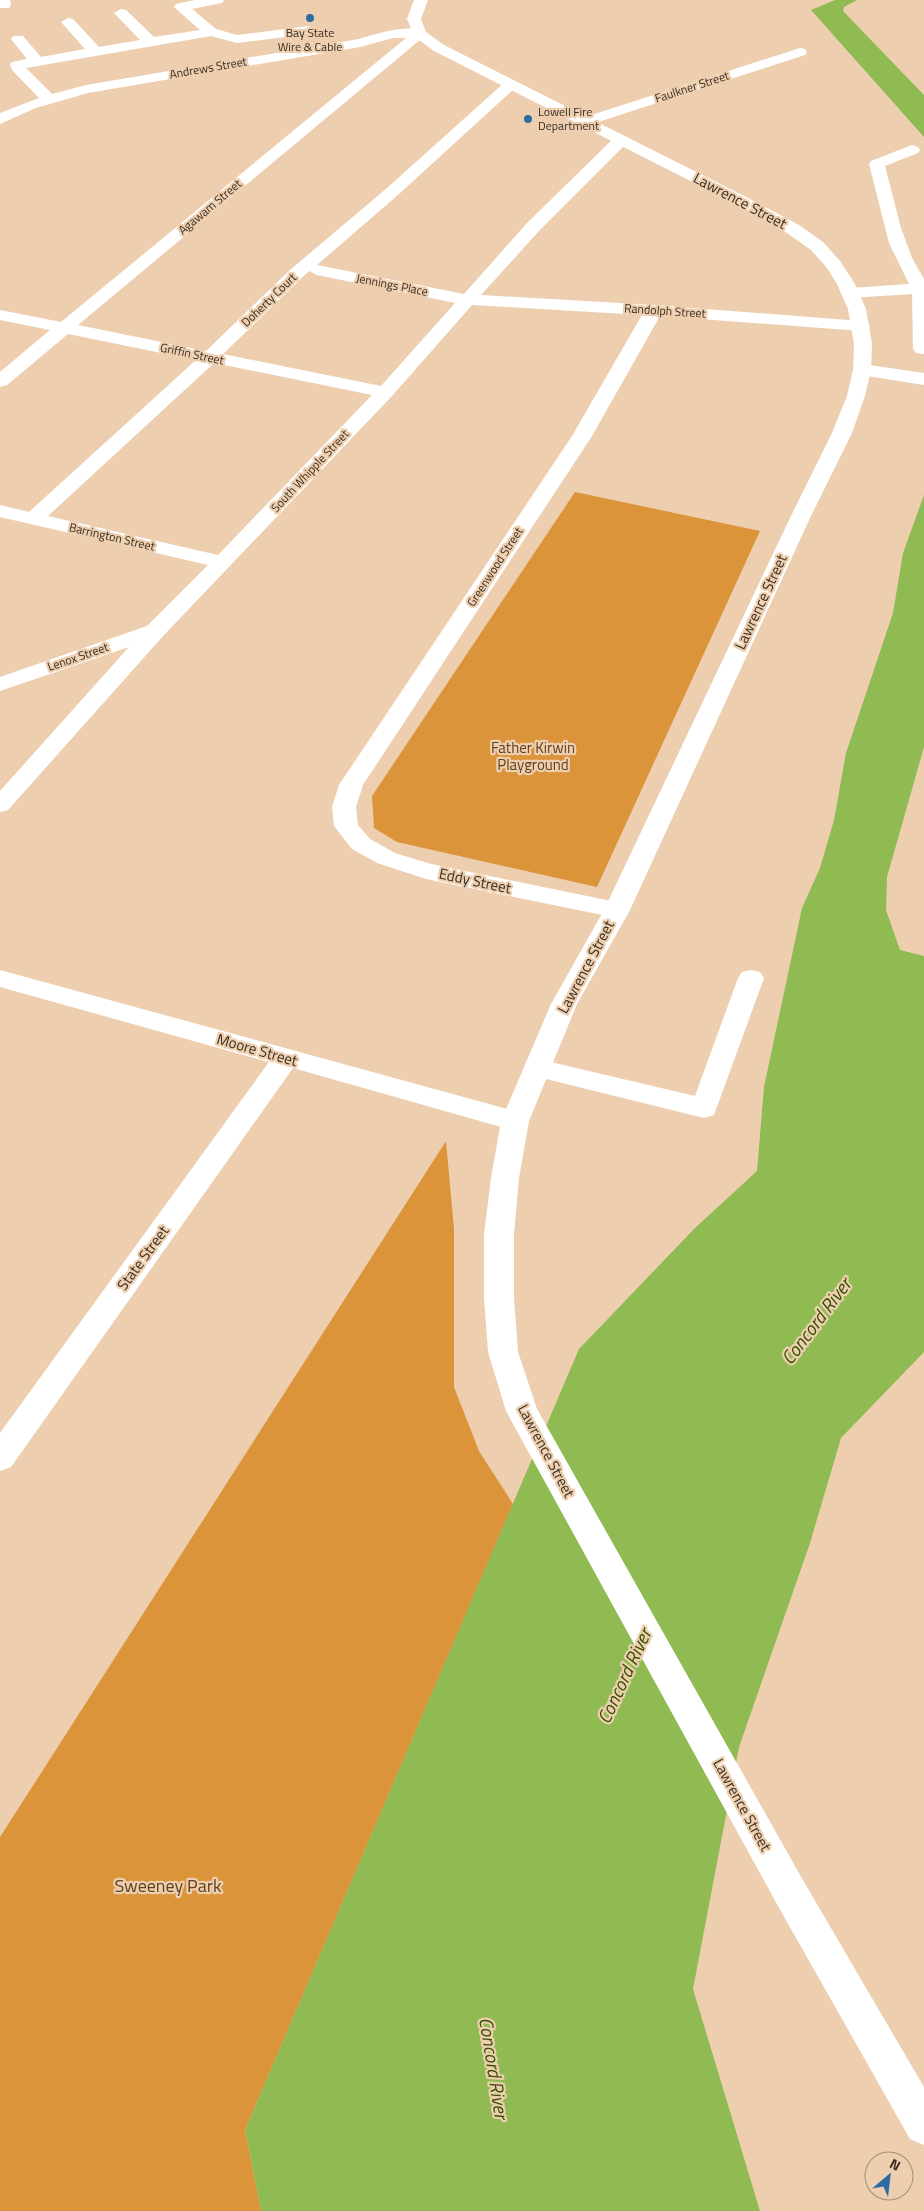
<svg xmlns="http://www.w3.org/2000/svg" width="924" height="2211" viewBox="0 0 924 2211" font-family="'Titillium Web',sans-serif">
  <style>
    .green { fill: #dc943b }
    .water { fill: #90ba52 }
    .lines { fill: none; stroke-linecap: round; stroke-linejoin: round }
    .minor { fill: #fff; fill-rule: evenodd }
    .major { fill: #fff; fill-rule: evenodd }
    .poi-dot { fill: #2c6ba2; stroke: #edcfb0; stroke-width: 2 }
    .labels { text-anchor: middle; stroke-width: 4.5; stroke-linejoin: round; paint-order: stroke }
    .far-poi-label { font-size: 12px; fill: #3a2e22; stroke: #edcfb0 }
    .far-street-label { font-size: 12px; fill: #3a2e22; stroke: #edcfb0 }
    .street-label { font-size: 15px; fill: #3a2e22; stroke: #edcfb0 }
    .park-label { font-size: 15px; fill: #60411b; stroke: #edcfb0 }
    .near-park-label { font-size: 18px; fill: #60411b; stroke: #edcfb0 }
    .near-water-label { font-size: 19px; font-style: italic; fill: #365000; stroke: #edcfb0 }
  </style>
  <rect width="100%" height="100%" fill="#edcfb0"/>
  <path class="green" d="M575,492L760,531L597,887L397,842L374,828L372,796Z
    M446,1141L454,1229V1387L479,1451L513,1504L245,2130L261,2211H0V1837Z"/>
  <path class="water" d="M835,0H857L844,7L843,11L924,95V137L811,10Z
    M924,495V747L887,877L886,910L900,950L924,956V1352L841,1438L810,1543L739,1747L693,1989L760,2211H261L245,2130L579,1349L695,1228L757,1171L764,1087L802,908L820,868L834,820L846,753L893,613L903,553Z"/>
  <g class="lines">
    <path class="minor" d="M0,0H10L11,5L9,8H0Z
      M195,0H224L222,3L192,9L216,29L237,35L309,26L316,30L309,34L237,43L211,36L26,68L52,94L86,85L359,39C372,35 417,21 427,34L78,325L206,351L290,270L387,188L505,82H515L517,85L515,88L399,194L317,265L464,294L527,223L615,137H627L629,140L627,143L539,231L481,295L654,305L861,321L867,322L870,326L867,330L861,331L660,316L592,436L363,785L356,807L358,825L370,839L395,853L431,864L626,904L630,910L626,916L617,918L426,879L377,863L352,849L334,826L332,807L339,785L572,436L642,315L472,305L392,396L164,635L8,810L0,812V791L129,647L0,691V677L147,626L208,565L0,517V505L29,512L196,360L68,334L7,385L0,387V372L50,330L0,320V310L61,322L406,38H393L360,47L88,93L36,108L0,124V113L39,98L12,70L10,65L12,62L27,59L11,39L13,36H23L41,57L85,49L61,22L68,18L73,19L99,47L140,40L114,13L121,9L126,10L154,37L200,30L174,7L176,4ZM309,271L317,275L455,303L381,386L223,354ZM214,363L372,395L218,555L48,516Z
      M800,48L805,49L807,52L805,55L589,125H579L576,122L579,119Z
      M912,145L918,147L920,150L918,153L885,166L901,228L912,258L924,279V354L916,353L913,349L912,294L850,298L844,297L841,293L844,289L850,288L909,284L889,243L869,164L871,161Z
      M862,364L924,373V385L855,374L853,370L855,366Z
      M0,970L515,1111L525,1114L529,1121L525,1128L515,1131L293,1068L11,1467L0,1471V1433L269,1062L0,987Z
      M751,970L760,972L764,978L714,1115L704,1118L538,1077L528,1075L524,1068L528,1061L538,1059L695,1096L738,978L742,972Z"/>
    <path class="major" d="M414,0H428L421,19L426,32L444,45L742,195L799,225L823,242L840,261L855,284L866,309L872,344L871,370L865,396L852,433L810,518L630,910L577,1004L529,1121L519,1178L514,1234V1298L518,1352L537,1409L804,1882L924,2087V2145L910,2139L778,1906L506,1411L488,1352L484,1298V1234L491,1178L501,1121L551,1004L604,910L790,518L832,433L847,396L853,370L854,344L848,309L837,284L827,268L811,250L787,233L730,201L434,51L415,37L407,19Z"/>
  </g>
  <g class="poi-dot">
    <circle cx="310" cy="18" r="5"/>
    <circle cx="528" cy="119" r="5"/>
  </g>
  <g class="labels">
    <g class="far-poi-label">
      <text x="310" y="37">Bay State<tspan x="310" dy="14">Wire &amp; Cable</tspan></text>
      <text x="538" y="116" text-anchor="start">Lowell Fire<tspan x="538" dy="14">Department</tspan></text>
    </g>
    <g class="far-street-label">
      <text transform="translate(208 68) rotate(-10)" y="4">Andrews Street</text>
      <text transform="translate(692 87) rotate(-18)" y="4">Faulkner Street</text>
      <text transform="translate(210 207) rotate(-40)" y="4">Agawam Street</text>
      <text transform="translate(392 285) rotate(11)" y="4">Jennings Place</text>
      <text transform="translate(269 300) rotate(-44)" y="4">Doherty Court</text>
      <text transform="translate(665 311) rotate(4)" y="4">Randolph Street</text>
      <text transform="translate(192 354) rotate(12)" y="4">Griffin Street</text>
      <text transform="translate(310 471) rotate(-47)" y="4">South Whipple Street</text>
      <text transform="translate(112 537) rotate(13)" y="4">Barrington Street</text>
      <text transform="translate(495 567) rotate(-57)" y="4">Greenwood Street</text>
      <text transform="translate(78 657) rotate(-19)" y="4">Lenox Street</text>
    </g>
    <g class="street-label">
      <text transform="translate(740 201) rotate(28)" y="5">Lawrence Street</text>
      <text transform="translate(761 602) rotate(-65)" y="5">Lawrence Street</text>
      <text transform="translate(475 881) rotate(12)" y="5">Eddy Street</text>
      <text transform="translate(586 967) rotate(-62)" y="5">Lawrence Street</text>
      <text transform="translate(257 1050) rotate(16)" y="5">Moore Street</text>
      <text transform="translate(143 1258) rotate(-54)" y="5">State Street</text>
      <text transform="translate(546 1451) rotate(62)" y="5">Lawrence Street</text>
      <text transform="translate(742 1805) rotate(61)" y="5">Lawrence Street</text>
    </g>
    <g class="park-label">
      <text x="533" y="753">Father Kirwin<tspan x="533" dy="17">Playground</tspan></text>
    </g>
    <g class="near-park-label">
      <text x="168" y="1892">Sweeney Park</text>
    </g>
    <g class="near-water-label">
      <text transform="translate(816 1321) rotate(-53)" y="7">Concord River</text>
      <text transform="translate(624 1676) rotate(-65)" y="7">Concord River</text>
      <text transform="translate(494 2068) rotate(81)" y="7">Concord River</text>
    </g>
  </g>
  <g transform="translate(889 2176) rotate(28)"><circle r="24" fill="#edcfb0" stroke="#a58f77"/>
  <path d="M0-4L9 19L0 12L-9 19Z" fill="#2c6ba2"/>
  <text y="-8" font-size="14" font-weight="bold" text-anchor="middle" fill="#3a2e22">N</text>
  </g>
</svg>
